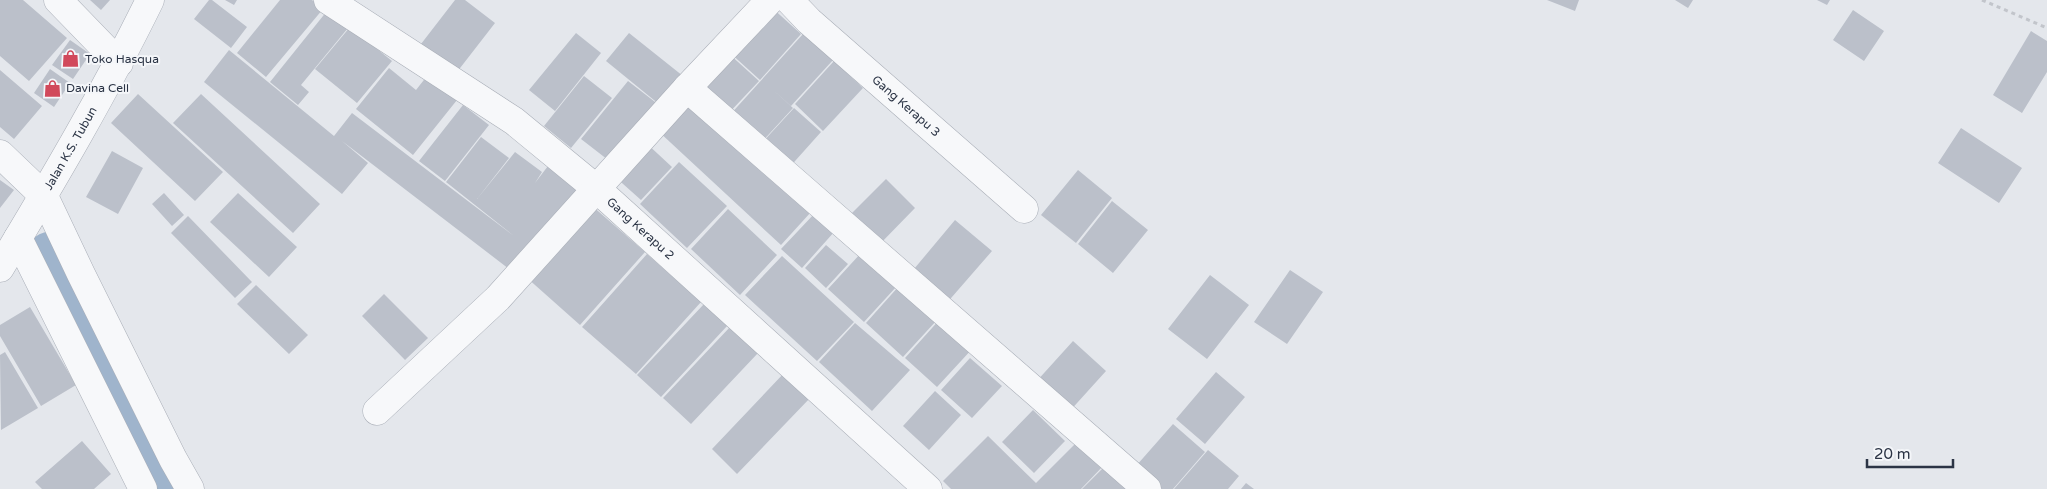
<svg xmlns="http://www.w3.org/2000/svg" width="2047" height="489" viewBox="0 0 2047 489" font-family="'Varela Round',sans-serif">
  <style>
    .lines { fill: none; stroke-linecap: round; stroke-linejoin: round }
    .river { stroke: #9fb4cc; stroke-width: 51 }
    .building { fill: #bbc0ca }
    .minor-casing { stroke: #a9aeb7; stroke-width: 29 }
    .path { stroke: #c2c5cb; stroke-width: 3; stroke-dasharray: 4 4; stroke-linecap: butt }
    .minor { stroke: #f7f8fa; stroke-width: 28 }
    .labels { text-anchor: middle; stroke-width: 4; stroke-linejoin: round; paint-order: stroke }
    .poi-label { font-size: 12px; fill: #2b3445; stroke: #f4f6f9; text-anchor: start }
    .street-label { font-size: 12px; fill: #2b3445; stroke: #f4f6f9 }
  </style>
  <rect width="100%" height="100%" fill="#e4e7ec"/>
  <g class="lines">
    <path class="river" d="M51,257L170,489"/>
  </g>
  <path class="building" d="M0,0H23L67,38L29,81L0,56Z
    M90,0H110L101,10Z
    M209,0H212L247,27L231,48L194,19Z
    M225,0H237L234,5Z
    M280,0H312L323,9L266,77L237,53Z
    M455,0H465L495,23L457,72L421,44Z
    M1547,0H1579L1575,11Z
    M1675,0H1693L1688,8Z
    M1817,0H1830L1827,5Z
    M770,6L801,34L760,80L728,51Z
    M1853,10L1884,31L1864,61L1833,40Z
    M327,11L348,28L301,85L309,92L298,105L270,82Z
    M350,27L392,61L357,103L315,69Z
    M2031,31L2047,41V72L2022,113L1993,95Z
    M576,33L601,53L555,111L529,90Z
    M629,33L683,76L660,105L606,61Z
    M803,34L833,60L791,106L771,88L793,108L759,145L728,117Z
    M70,40L90,54L73,79L52,65Z
    M229,50L334,136L352,113L514,236L446,182L481,137L509,158L477,199L515,152L542,172L535,183L548,166L579,190L513,272L342,141L368,163L342,194L204,82Z
    M727,52L759,81L727,115L695,87Z
    M834,61L863,88L823,131L795,104Z
    M389,68L416,90L427,76L457,100L413,155L356,109Z
    M50,69L70,83L54,107L34,93Z
    M0,70L42,106L14,139L0,127Z
    M584,76L612,98L571,148L544,126Z
    M628,81L659,105L612,163L581,139Z
    M138,94L223,172L195,201L111,123Z
    M201,94L320,204L293,233L173,123Z
    M687,97L811,212L781,245L657,130Z
    M463,105L489,125L445,181L419,161Z
    M794,108L821,132L787,170L760,145Z
    M1961,128L2022,168L1999,203L1938,163Z
    M644,141L672,167L641,200L613,175Z
    M112,151L143,168L118,214L86,197Z
    M679,162L727,206L687,248L640,204Z
    M1078,170L1112,198L1076,243L1041,215Z
    M886,179L915,208L877,247L847,218Z
    M0,180L14,190L0,208Z
    M164,193L184,215L172,226L152,204Z
    M238,193L297,247L269,277L210,222Z
    M1112,201L1148,230L1113,273L1078,244Z
    M591,205L645,252L580,325L526,277Z
    M728,209L777,255L740,295L691,249Z
    M815,213L835,231L802,268L781,249Z
    M188,216L252,282L235,298L171,233Z
    M955,220L992,251L945,305L909,275Z
    M826,245L848,264L826,288L805,268Z
    M861,253L897,286L864,322L828,289Z
    M647,254L701,302L636,374L582,327Z
    M782,256L854,322L817,361L745,295Z
    M1290,270L1323,292L1287,344L1254,322Z
    M1210,275L1249,305L1207,359L1168,329Z
    M256,285L308,335L289,354L237,304Z
    M899,286L937,320L903,357L866,323Z
    M384,294L428,338L405,360L362,316Z
    M704,304L728,325L661,397L637,375Z
    M30,307L76,385L41,406L0,336V325Z
    M941,318L973,348L937,387L905,358Z
    M855,323L910,370L872,411L819,362Z
    M730,327L758,353L691,424L663,398Z
    M1073,341L1106,371L1068,413L1035,383Z
    M5,352L38,408L1,430L0,355Z
    M970,358L1002,386L972,418L941,390Z
    M785,372L811,397L737,474L712,449Z
    M1216,372L1245,397L1205,444L1176,419Z
    M935,391L961,415L929,450L903,426Z
    M1033,410L1065,441L1034,473L1002,442Z
    M1173,424L1205,452L1173,489H1162L1136,466Z
    M988,436L1036,483L1081,438L1106,463L1081,489H951L943,481Z
    M82,441L111,474L94,489H42L35,482Z
    M1208,450L1239,476L1228,489H1174Z
    M1107,464L1133,489H1082Z
    M1246,483L1254,489H1241Z"/>
  <g class="lines">
    <defs>
      <g id="minor">
        <path d="M58,0L119,63"/>
        <path id="s1" d="M328,0L514,121L598,190L928,489"/>
        <path id="s2" d="M789,0L809,21L1024,209"/>
        <path d="M687,88L1147,489"/>
        <path d="M0,154L44,196L81,274L173,459L190,489"/>
        <path d="M18,238L143,489"/>
        <path id="s3" d="M0,268C53,180 105,92 150,0"/>
        <path d="M377,411L498,298L687,88L770,0"/>
      </g>
    </defs>
    <use href="#minor" class="minor-casing"/>
    <path class="path" d="M1982,0L2047,28"/>
    <use href="#minor" class="minor"/>
  </g>
  <defs>
    <symbol id="shop-bare" viewBox="-9 -9 18 18"><path d="M-5-2.5h2.3a2.7 3.5 0 0 1 5.4 0H5L5.5 6h-11ZM-1.5-2.5h3a1.5 2.3 0 0 0-3 0Z" fill="#d1495b" stroke="#f4f6f9" stroke-width="2.5" paint-order="stroke"/></symbol>
  </defs>
  <g fill-rule="evenodd">
    <use href="#shop-bare" x="58" y="46" width="25" height="25"/>
    <use href="#shop-bare" x="40" y="76" width="25" height="25"/>
  </g>
  <g class="labels">
    <g class="poi-label">
      <text x="85" y="63">Toko Hasqua</text>
      <text x="66" y="92">Davina Cell</text>
    </g>
    <g class="street-label">
      <text dy="4" stroke="none"><textPath href="#s2" startOffset="158">Gang Kerapu 3</textPath></text>
      <text dy="4" stroke="none"><textPath href="#s3" startOffset="139">Jalan K.S. Tubun</textPath></text>
      <text dy="4" stroke="none"><textPath href="#s1" startOffset="388">Gang Kerapu 2</textPath></text>
    </g>
  </g>
  <path d="M1867 459v8h86v-8" fill="none" stroke="#2b3445" stroke-width="2.5"/>
  <text x="1874" y="459" font-size="15" fill="#2b3445" stroke="#f4f6f9" stroke-width="4" paint-order="stroke">20 m</text>
</svg>
